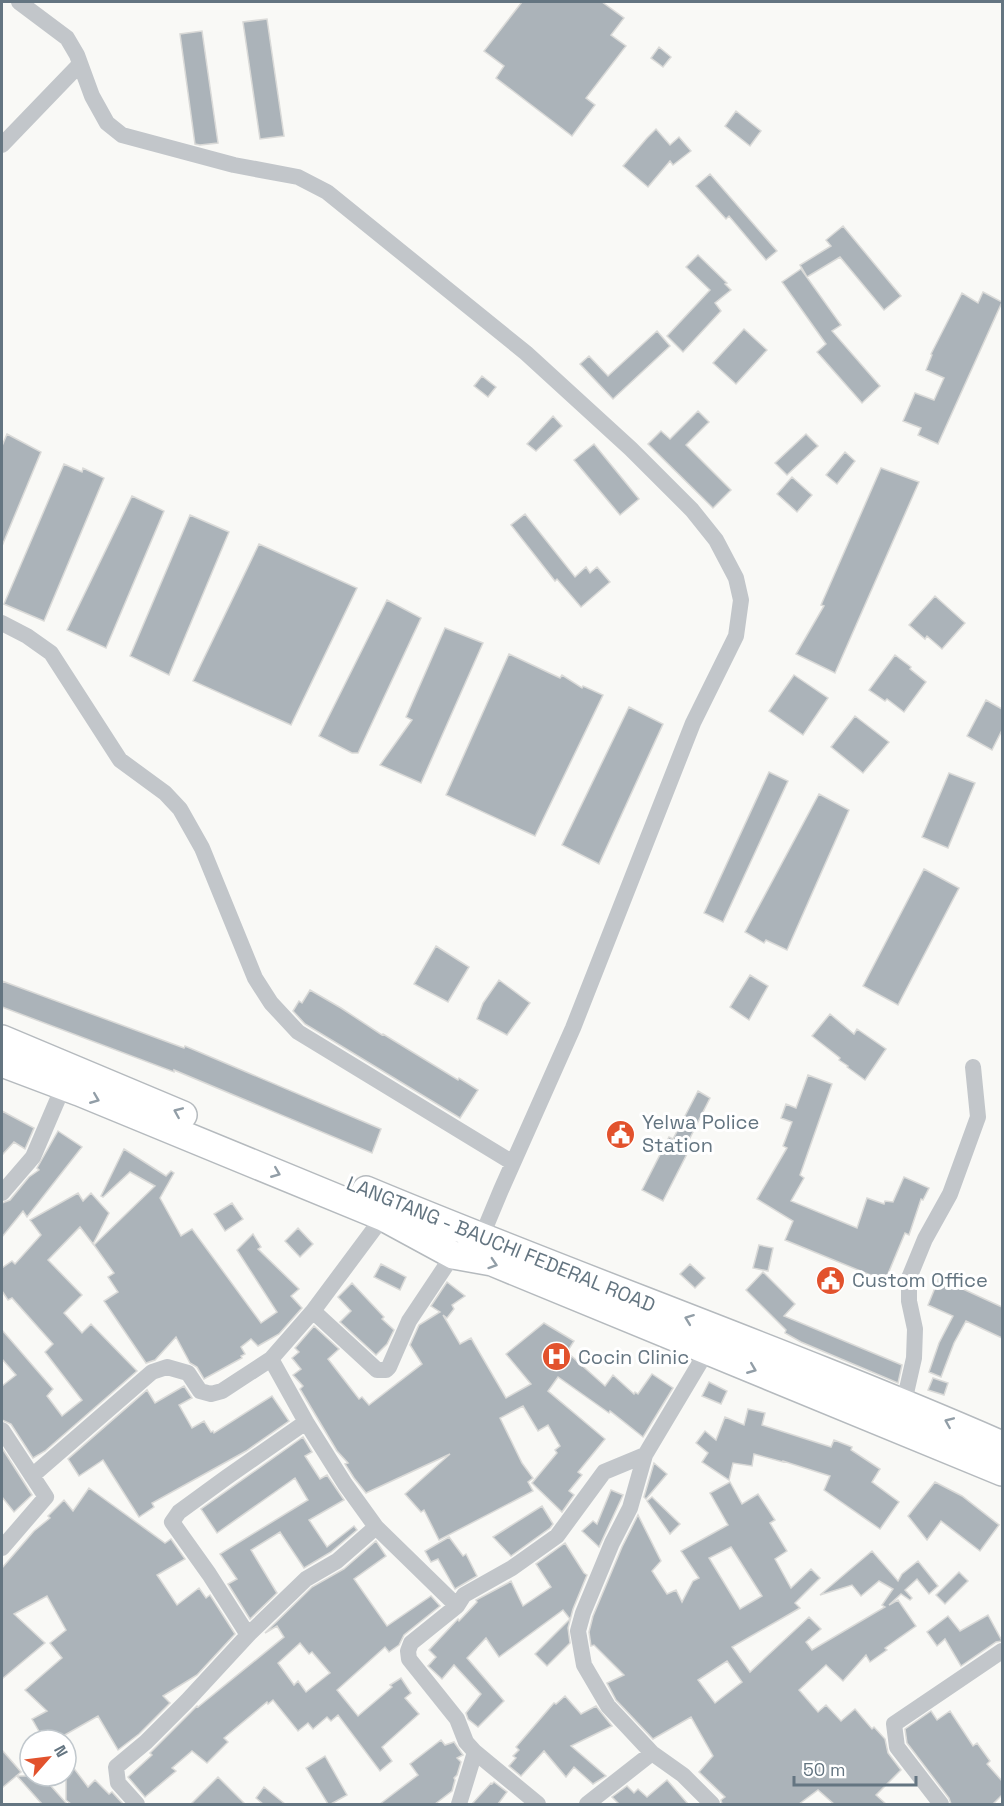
<svg xmlns="http://www.w3.org/2000/svg" width="1004" height="1806" viewBox="0 0 1004 1806" font-family="'Space Grotesk',sans-serif">
  <style>
    .building { fill: #abb3b9; stroke: #dadad8; stroke-width: 1.5; fill-rule: evenodd }
    .lines { fill: none; stroke-linecap: round; stroke-linejoin: round }
    .primary-casing { stroke: #b5babe; stroke-width: 30 }
    .street { stroke: #c2c6ca; stroke-width: 16 }
    .primary { stroke: #fff; stroke-width: 27 }
    .oneway { stroke: #929ea7 }
    .labels { text-anchor: middle; stroke-width: 6; stroke-linejoin: round; paint-order: stroke }
    .poi-label { font-size: 20px; fill: #647581; stroke: #fff; text-anchor: start }
    .street-label { font-size: 20px; fill: #647581; stroke: #fff }
  </style>
  <rect width="100%" height="100%" fill="#f9f9f6"/>
  <path class="building" d="M522,2H602L624,18L611,35L626,46L586,98L595,105L572,136L496,78L504,66L484,51Z
    M267,19L284,136L260,139L243,22Z
    M202,31L218,143L200,145L195,144L180,34Z
    M659,47L671,57L663,67L651,58Z
    M736,111L761,131L750,146L725,126Z
    M656,129L670,145L679,137L691,151L673,165L670,161L648,187L623,166L647,138Z
    M710,174L777,251L766,260L729,216L726,219L696,186Z
    M843,226L901,296L884,310L840,257L807,277L800,265L831,246L826,240Z
    M698,255L727,283L725,284L731,290L715,303L721,311L683,352L667,336L710,290L686,267Z
    M801,269L841,325L832,331L880,386L862,403L817,352L826,344L782,282Z
    M983,292L1002,302L938,444L918,435L921,428L903,421L915,393L934,400L944,378L926,370L932,355L931,354L962,293L978,303Z
    M744,329L767,350L736,384L713,363Z
    M657,331L670,346L613,399L580,364L589,356L608,376Z
    M482,376L496,387L488,397L474,386Z
    M698,411L709,422L686,445L731,490L713,508L648,444L661,431L670,439Z
    M553,416L562,426L536,451L527,444Z
    M7,434L41,452L2,546V446Z
    M806,434L818,446L787,475L775,463Z
    M594,444L639,499L620,515L574,460Z
    M845,452L855,461L837,484L826,475Z
    M64,464L82,472L83,468L104,478L44,621L4,604Z
    M881,468L919,482L835,673L796,654L824,606L821,605Z
    M792,477L812,495L797,512L777,494Z
    M132,496L164,511L106,648L67,630Z
    M525,514L575,577L586,567L590,573L597,567L610,582L581,607L557,579L555,581L511,525Z
    M190,515L229,532L169,675L130,656Z
    M259,544L357,588L291,725L193,681Z
    M935,596L965,623L942,649L927,636L925,639L909,625Z
    M387,600L421,618L358,753H352L319,736Z
    M445,628L483,643L421,783L380,765L412,720L406,717Z
    M509,654L560,678L562,675L582,688L583,686L603,695L535,836L446,795Z
    M895,655L911,667L910,669L926,682L904,712L887,699L885,701L869,690Z
    M794,675L828,698L803,735L769,711Z
    M986,700L1002,709V730L992,750L967,736Z
    M629,707L663,724L599,864L562,845Z
    M855,716L889,742L863,773L831,747Z
    M769,772L788,781L723,922L704,913Z
    M949,773L975,783L948,848L922,837Z
    M819,794L849,810L787,950L766,940L764,943L745,932Z
    M924,869L959,888L898,1005L863,986Z
    M436,946L469,967L448,1002L414,984Z
    M750,975L768,986L749,1020L730,1007Z
    M499,980L530,1003L507,1035L477,1019L483,1003Z
    M2,981L184,1048L185,1046L381,1129L372,1153L174,1070V1072L2,1007Z
    M310,990L341,1008L382,1035L383,1034L458,1080L459,1078L478,1090L460,1118L305,1024L293,1011L299,1001L302,1003Z
    M830,1014L854,1034L857,1029L886,1049L865,1080L847,1067L848,1066L839,1060L840,1058L812,1036Z
    M808,1075L832,1084L800,1175L804,1178L791,1201L857,1228L867,1198L884,1204L885,1201L893,1202L904,1177L929,1188L923,1200L921,1199L909,1235L905,1233L885,1281L785,1240L793,1221L757,1199L787,1148L783,1146L792,1122L781,1118L786,1104L796,1108Z
    M698,1091L710,1098L686,1146L690,1148L663,1201L642,1190L669,1137L673,1139Z
    M2,1111L34,1128L25,1149L14,1142L2,1155Z
    M58,1131L82,1147L27,1217L23,1211L2,1237V1203L10,1200L29,1177L39,1170L37,1168Z
    M124,1149L166,1176L171,1171L174,1173L160,1198L181,1236L192,1229L261,1323L277,1312L237,1250L253,1234L261,1247L258,1249L299,1289L291,1296L302,1308L279,1334L258,1346L251,1339L241,1347L245,1354L241,1356L242,1358L204,1379L197,1367L190,1363L176,1337L155,1360L146,1363L104,1301L118,1292L108,1277L114,1273L94,1245L155,1186L130,1172L103,1197L101,1196Z
    M78,1193L83,1201L91,1193L109,1213L93,1244L80,1227L48,1260L82,1295L64,1313L82,1333L91,1324L137,1371L45,1451L33,1458L11,1424L2,1420V1386L16,1375L2,1359V1330L53,1389L47,1396L62,1416L82,1400L45,1352L53,1344L12,1298L8,1300L2,1291V1268L12,1261L15,1264L41,1235L30,1220Z
    M232,1203L243,1219L225,1231L214,1214Z
    M298,1228L313,1244L300,1257L285,1241Z
    M759,1245L773,1248L768,1271L753,1268Z
    M381,1264L406,1277L400,1290L374,1277Z
    M690,1264L705,1278L695,1288L680,1274Z
    M763,1272L795,1304L784,1316L902,1365L898,1383L801,1342L785,1333L786,1330L746,1290Z
    M939,1278L1002,1307V1338L966,1321L954,1343L941,1377L929,1372L939,1343L953,1316L928,1305Z
    M447,1282L465,1296L452,1305L454,1309L447,1318L443,1315L460,1344L471,1338L506,1398L531,1384L506,1354L544,1323L574,1341L567,1352L605,1386L613,1375L634,1394L635,1392L638,1394L652,1374L673,1388L643,1437L610,1411L609,1413L558,1377L548,1391L605,1439L578,1472L582,1475L569,1491L574,1495L562,1512L532,1483L557,1453L555,1450L560,1446L548,1425L538,1431L523,1406L500,1418L522,1463L533,1478L528,1482L533,1491L439,1540L424,1510L421,1512L405,1494L450,1454L366,1493L354,1478L345,1464L348,1463L337,1451L300,1389L303,1386L293,1375L301,1369L292,1358L299,1352L295,1348L314,1326L339,1349L328,1359L359,1399L362,1397L369,1405L422,1364L410,1345L419,1325L440,1312L431,1306Z
    M352,1283L384,1317L382,1319L394,1330L387,1344L376,1355L340,1322L351,1311L338,1297Z
    M933,1378L948,1383L944,1395L928,1390Z
    M709,1382L727,1391L721,1404L702,1396Z
    M184,1386L192,1398L179,1405L192,1428L204,1421L211,1432L213,1431L214,1433L272,1396L289,1421L246,1451L152,1503L154,1507L139,1517L103,1460L79,1476L68,1459L147,1390L155,1403Z
    M748,1409L765,1413L762,1425L831,1447L834,1440L852,1447L851,1450L880,1469L872,1482L899,1502L880,1529L824,1490L830,1476L783,1461V1462L754,1454L752,1466L733,1463L729,1480L702,1462L708,1453L696,1443L705,1431L716,1440L725,1417L744,1425Z
    M303,1437L312,1452L305,1456L320,1479L327,1475L344,1500L309,1520L327,1547L354,1526L357,1530L331,1552L304,1568L280,1532L251,1550L277,1593L250,1619L228,1584L237,1579L220,1554L308,1500L295,1478L217,1533L201,1509Z
    M2,1448L32,1495L14,1512L2,1497Z
    M654,1463L667,1474L646,1499L644,1497Z
    M730,1482L742,1504L758,1494L775,1520L770,1523L787,1551L775,1559L791,1588L811,1569L820,1578L795,1603L800,1608L732,1647L750,1672L809,1617L821,1629L806,1642L812,1650L885,1607L882,1605L893,1589L879,1581L861,1596L852,1585L820,1595L872,1551L898,1581L902,1574L918,1561L938,1586L929,1594L917,1579L905,1590L912,1598L910,1600L901,1594L889,1605L898,1600L916,1626L885,1648L887,1650L870,1662L866,1655L843,1681L826,1665L799,1690L818,1712L826,1705L841,1721L855,1709L872,1729L874,1727L885,1739L888,1753L901,1770L876,1795L886,1804H834L818,1790L799,1804H722L721,1800L725,1797L699,1772L713,1756L691,1717L653,1739L616,1700L607,1683L624,1675L594,1645L591,1646L589,1632L593,1616L622,1547L638,1515L661,1561L652,1571L667,1594L676,1590L682,1602L693,1581L699,1578L681,1551L728,1525L710,1493ZM731,1547L762,1596L740,1609L709,1558ZM727,1661L742,1682L715,1703L698,1680Z
    M935,1482L962,1496L999,1525L980,1551L941,1521L927,1540L908,1516Z
    M89,1488L165,1543L171,1539L185,1559L157,1575L177,1605L199,1588L206,1598L210,1595L235,1634L197,1675L163,1696L170,1703L139,1734L118,1750L98,1716L56,1740H44L32,1719L47,1711L25,1690L62,1658L50,1643L66,1630L47,1596L14,1614L45,1643L2,1679V1568L34,1531L50,1518L48,1516L64,1500L73,1511Z
    M611,1490L623,1495L599,1547L582,1531L593,1521L597,1524Z
    M652,1497L680,1524L670,1534L647,1501Z
    M542,1506L553,1524L550,1528L511,1556L493,1537Z
    M449,1537L463,1556L466,1554L477,1576L455,1589L438,1559L431,1562L425,1551Z
    M376,1541L386,1556L354,1579L387,1626L431,1596L440,1606L404,1635L399,1645L389,1652L385,1647L337,1690L358,1716L392,1687L390,1685L401,1678L411,1693L405,1698L419,1714L382,1747L392,1761L380,1771L338,1715L331,1721L327,1717L313,1729L308,1723L298,1731L273,1700L268,1704L267,1702L224,1738L228,1742L207,1763L192,1751L172,1768L176,1771L145,1797L128,1777L152,1755L150,1753L197,1706L198,1707L284,1637L277,1626L265,1633L312,1587L344,1569ZM300,1643L309,1654L312,1652L330,1673L306,1692L298,1681L294,1685L278,1663Z
    M565,1543L584,1573L587,1575L573,1609L568,1628L570,1643L547,1666L535,1654L570,1619L563,1610L499,1657L486,1638L467,1658L504,1701L478,1727L468,1719L466,1713L481,1694L454,1665L442,1679L428,1666L436,1657L429,1650L458,1619L459,1621L477,1602L476,1600L508,1583L511,1581L523,1606L551,1587L536,1564Z
    M959,1572L968,1581L945,1604L936,1595Z
    M988,1615L1002,1641L996,1642L961,1666L945,1639L937,1646L927,1632L948,1616L960,1631Z
    M565,1696L581,1714L596,1706L612,1726L571,1746L606,1776L593,1784L574,1767L566,1777L544,1751L521,1776L509,1766L516,1758L513,1756L519,1750L516,1747L554,1703L556,1704Z
    M931,1711L937,1720L950,1711L973,1746L977,1743L990,1761L987,1764L1002,1781V1795L993,1804H951L949,1798L907,1743L905,1729Z
    M441,1740L445,1745L454,1742L463,1755L457,1758L461,1762L457,1775L454,1778L455,1780L452,1791L435,1804H380L418,1775L410,1764Z
    M2,1750L21,1772L2,1788Z
    M325,1756L347,1795L331,1804H328L306,1768Z
    M66,1758L88,1787L95,1780L109,1794L112,1792L123,1804H71L66,1800Z
    M17,1776H42L67,1804H42Z
    M218,1777L245,1804H191Z
    M667,1780L688,1804H619L612,1797L627,1786L634,1793L638,1789L647,1797Z
    M494,1782L507,1792L498,1804H472L491,1783L492,1784Z
    M264,1787L285,1804H263L256,1798Z"/>
  <g class="lines">
    <defs>
      <path id="primary" d="M2,1039L183,1115
        M2,1063L79,1092L383,1217L453,1255L492,1262L1002,1472
        M366,1190C577,1278 793,1354 1002,1445"/>
    </defs>
    <use href="#primary" class="primary-casing"/>
    <path class="street" d="M19,2L67,38L77,55L92,96L107,123L122,135L234,165L298,177L327,192L526,353L631,449L692,510L716,540L736,578L741,600L736,636L693,723L573,1028L501,1190L481,1238
      M2,145L80,64
      M2,623L27,636L51,653L120,760L165,793L180,809L202,848L255,978L271,1003L298,1032L513,1163
      M2,1193L33,1157L63,1087
      M313,1311L377,1370H386L389,1367L409,1321L453,1255
      M271,1359L306,1422L345,1484L376,1527L457,1606L464,1595L512,1568L557,1536L604,1472L645,1455L707,1351
      M904,1402L914,1358L915,1329L909,1301V1278L925,1239L950,1194L978,1117L973,1067
      M2,1430L46,1497L2,1548
      M645,1455L630,1508L612,1543L583,1613L578,1631L584,1665L608,1706L652,1753L683,1775L712,1804
      M32,1476L152,1372L167,1367L188,1373L200,1391L211,1394L222,1391L271,1359L313,1311L383,1217
      M457,1606L411,1643L408,1651L409,1659L457,1719L466,1742L475,1752L538,1804
      M248,1635L209,1574L172,1522L179,1512L227,1477L306,1422
      M137,1804L118,1783L116,1767L146,1742L187,1701L248,1635L306,1579L337,1561L376,1527
      M459,1804L475,1752
      M587,1804L652,1753
      M941,1804L897,1747L894,1724L1002,1651"/>
    <use href="#primary" class="primary"/>
  </g>
  <defs><path id="oneway-chevron" d="M-2-3.5L2.5 0L-2 3.5" fill="none" stroke-width="1.6" stroke-linecap="round" stroke-linejoin="round" transform="scale(1.5)"/></defs>
  <g class="oneway">
    <use href="#oneway-chevron" transform="translate(95 1099) rotate(22)"/>
    <use href="#oneway-chevron" transform="translate(178 1112) rotate(-157)"/>
    <use href="#oneway-chevron" transform="translate(276 1173) rotate(22)"/>
    <use href="#oneway-chevron" transform="translate(493 1264) rotate(18)"/>
    <use href="#oneway-chevron" transform="translate(689 1319) rotate(-159)"/>
    <use href="#oneway-chevron" transform="translate(752 1369) rotate(22)"/>
    <use href="#oneway-chevron" transform="translate(949 1422) rotate(-157)"/>
  </g>
  <defs>
    <symbol id="civic-disc" viewBox="-11 -11 22 22"><circle r="9.5" fill="#e2522d" stroke="#fff"/><path d="M-.6-6.5H3V-4.5H.6V-3L4-1V1h2V6H-6V1h2V-1L-.6-3ZM-1.2 2.5V6h2.4V2.5Z" fill="#fff"/></symbol>
    <symbol id="hospital-disc" viewBox="-11 -11 22 22"><circle r="9.5" fill="#e2522d" stroke="#fff"/><path d="M-5-5h3v3.5h4V-5h3V5h-3V1.5h-4V5h-3Z" fill="#fff"/></symbol>
  </defs>
  <g fill-rule="evenodd">
    <use href="#civic-disc" x="604" y="1118" width="33" height="33"/>
    <use href="#civic-disc" x="814" y="1264" width="33" height="33"/>
    <use href="#hospital-disc" x="540" y="1340" width="33" height="33"/>
  </g>
  <g class="labels">
    <g class="poi-label">
      <text x="642" y="1129">Yelwa Police<tspan x="642" dy="23">Station</tspan></text>
      <text x="852" y="1287">Custom Office</text>
      <text x="578" y="1364">Cocin Clinic</text>
    </g>
    <g class="street-label">
      <text transform="translate(501 1244) rotate(22)" y="7">LANGTANG - BAUCHI FEDERAL ROAD</text>
    </g>
  </g>
  <rect width="1004" height="1806" fill="none" stroke="#647581" stroke-width="6"/>
  <g transform="translate(48 1758) rotate(62)"><circle r="28" fill="#ffffff" stroke="#c1c8cd" stroke-width="1.5"/>
  <path d="M0-4.5L10 22L0 15L-10 22Z" fill="#e2522d"/>
  <text y="-9" font-size="16" font-weight="bold" text-anchor="middle" fill="#647581">N</text>
  </g>
  <path d="M794 1776v9h122v-9" fill="none" stroke="#647581" stroke-width="3"/>
  <text x="803" y="1776" font-size="18" fill="#647581" stroke="#ffffff" stroke-width="4.5" paint-order="stroke">50 m</text>
</svg>
